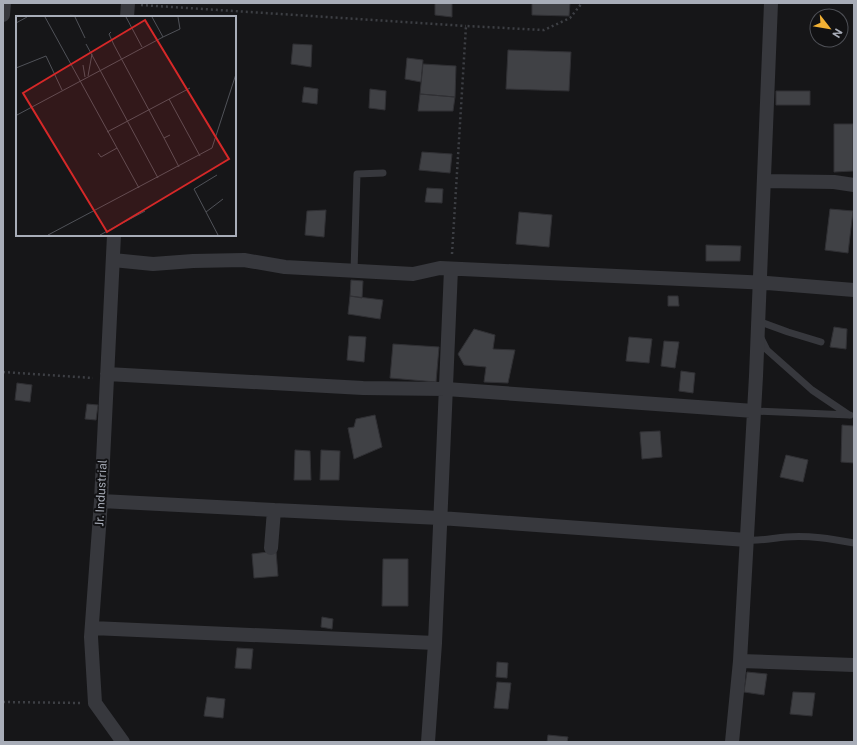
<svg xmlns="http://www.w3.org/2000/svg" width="857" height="745" viewBox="0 0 857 745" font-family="'Public Sans',sans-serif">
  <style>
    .building { fill: #404145; stroke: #303034 }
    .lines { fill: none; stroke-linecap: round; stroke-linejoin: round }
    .path { stroke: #3d3f44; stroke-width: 2.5; stroke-dasharray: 2 3; stroke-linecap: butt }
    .lane { stroke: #37383d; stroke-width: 7 }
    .street { stroke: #37383d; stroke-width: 14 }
    .labels { text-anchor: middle; stroke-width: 4; stroke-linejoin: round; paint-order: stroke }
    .street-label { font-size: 12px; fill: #a8adb8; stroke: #111113 }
    .inset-road { fill: none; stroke: #505258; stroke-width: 1 }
    .view { fill: #d62828; fill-opacity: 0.15; stroke: #d62828; stroke-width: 2 }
    .inset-edge { fill: none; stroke: #a8adb8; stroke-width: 2 }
  </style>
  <rect width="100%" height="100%" fill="#161618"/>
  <path class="building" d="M435,3H452V17L435,15Z
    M532,3H570L569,16L532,15Z
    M70,15L82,16V17H69Z
    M293,44L312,45L311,67L291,64Z
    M508,50L571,52L569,91L506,89Z
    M407,58L423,60L421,82L405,79Z
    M423,64L456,66L455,97L420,94Z
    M304,87L318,89L317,104L302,102Z
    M370,89L386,91L385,110L369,108Z
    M776,91H810V105H776Z
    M420,94L455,97L453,111H418Z
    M834,124H853V171L834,172Z
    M422,152L452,154L450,173L419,170Z
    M427,188L443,189L442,203L425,202Z
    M830,209L853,211L848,253L825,250Z
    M326,210L324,237L305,235L307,211Z
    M519,212L552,215L549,247L516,244Z
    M706,245L741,246L740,261H706Z
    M351,280L363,281L362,298L350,296Z
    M350,296L383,300L380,319L348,314Z
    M668,296H678L679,306H668Z
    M834,327L847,329L846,349L830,347Z
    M474,329L495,335L493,349L515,350L508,383L484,382L486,367L464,365L458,354Z
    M349,336L366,337L364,362L347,360Z
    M629,337L652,339L649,363L626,361Z
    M664,341L679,342L675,368L661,366Z
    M393,344L439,347L436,382L390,378Z
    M681,371L695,373L693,393L679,391Z
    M17,383L32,385L30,402L15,400Z
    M87,404L98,405L96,420L85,419Z
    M375,415L382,447L354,459L348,428L354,427L356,419Z
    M842,425L854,426V463L841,462Z
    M660,431L662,457L642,459L640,432Z
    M295,450L310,451L311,480H294Z
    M321,450L340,451L339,480H320Z
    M786,455L808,460L803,482L780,477Z
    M276,551L278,576L254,578L252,554Z
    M383,559H408V606H382Z
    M322,617L333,619L332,629L321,627Z
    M237,648L253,649L251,669L235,668Z
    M497,662L508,663L507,678L496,677Z
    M747,672L767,674L764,695L744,692Z
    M497,682L511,683L508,709L494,708Z
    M793,692L815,693L812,716L790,714Z
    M207,697L225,699L223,718L204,716Z
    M548,735L568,737L567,742H547Z"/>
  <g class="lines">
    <path class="path" d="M141,5L466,26
      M452,254L466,26L544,30L570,18L582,3
      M3,372L93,378
      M3,702L81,703"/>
    <path class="lane" d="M354,271L357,174L383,173
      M758,321L788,332L821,342
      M760,336L767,350L812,390L849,415
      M754,411L850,415
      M747,540C760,541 773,538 786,537C809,535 832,539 854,543"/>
    <path class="street" d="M3,15L4,3
      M127,17L128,3
      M764,181L834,182L854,185
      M114,235L101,501L91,637L95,703L123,742
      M113,260L153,264L193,261L244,260L285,267L413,274L440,268L767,283L854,290
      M107,374L363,388L446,389L754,411
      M101,501L274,510
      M271,548L274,510L440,518L747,540
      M92,628L435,643
      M740,661L854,665
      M428,742L435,643L451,269
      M732,742L740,661L756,376L771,3"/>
  </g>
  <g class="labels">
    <g class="street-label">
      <text transform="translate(101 493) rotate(-87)" y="4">Jr. Industrial</text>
    </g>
  </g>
  <g transform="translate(16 16)">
    <rect width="220" height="220" fill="#161618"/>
    <path class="inset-road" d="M29,1L123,172M59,1L69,22M110,1L126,31M136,1L147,21L164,13L162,1M0,7L11,1M95,16L93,18L98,29L148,122L154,119M70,28L142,162M67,49L69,61M0,52L30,40L46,74M72,60L76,38M153,83L184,140M1,99L147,21M91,116L174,72M148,122L163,151M82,137L85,141L101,132M201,159L178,173L202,219M190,196L207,183M32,219L196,132L220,58M84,219L129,195"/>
    <path class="view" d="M129,4L213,143L91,216L7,77Z"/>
    <rect width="220" height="220" class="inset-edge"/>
  </g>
  <rect width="857" height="745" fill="none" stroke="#a8adb8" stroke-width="8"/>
  <g transform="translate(829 28) rotate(121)"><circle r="19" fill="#111113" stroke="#4d4f55"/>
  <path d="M0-3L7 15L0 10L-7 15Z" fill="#f2b134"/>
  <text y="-6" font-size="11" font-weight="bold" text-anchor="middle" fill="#a8adb8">N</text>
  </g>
</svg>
